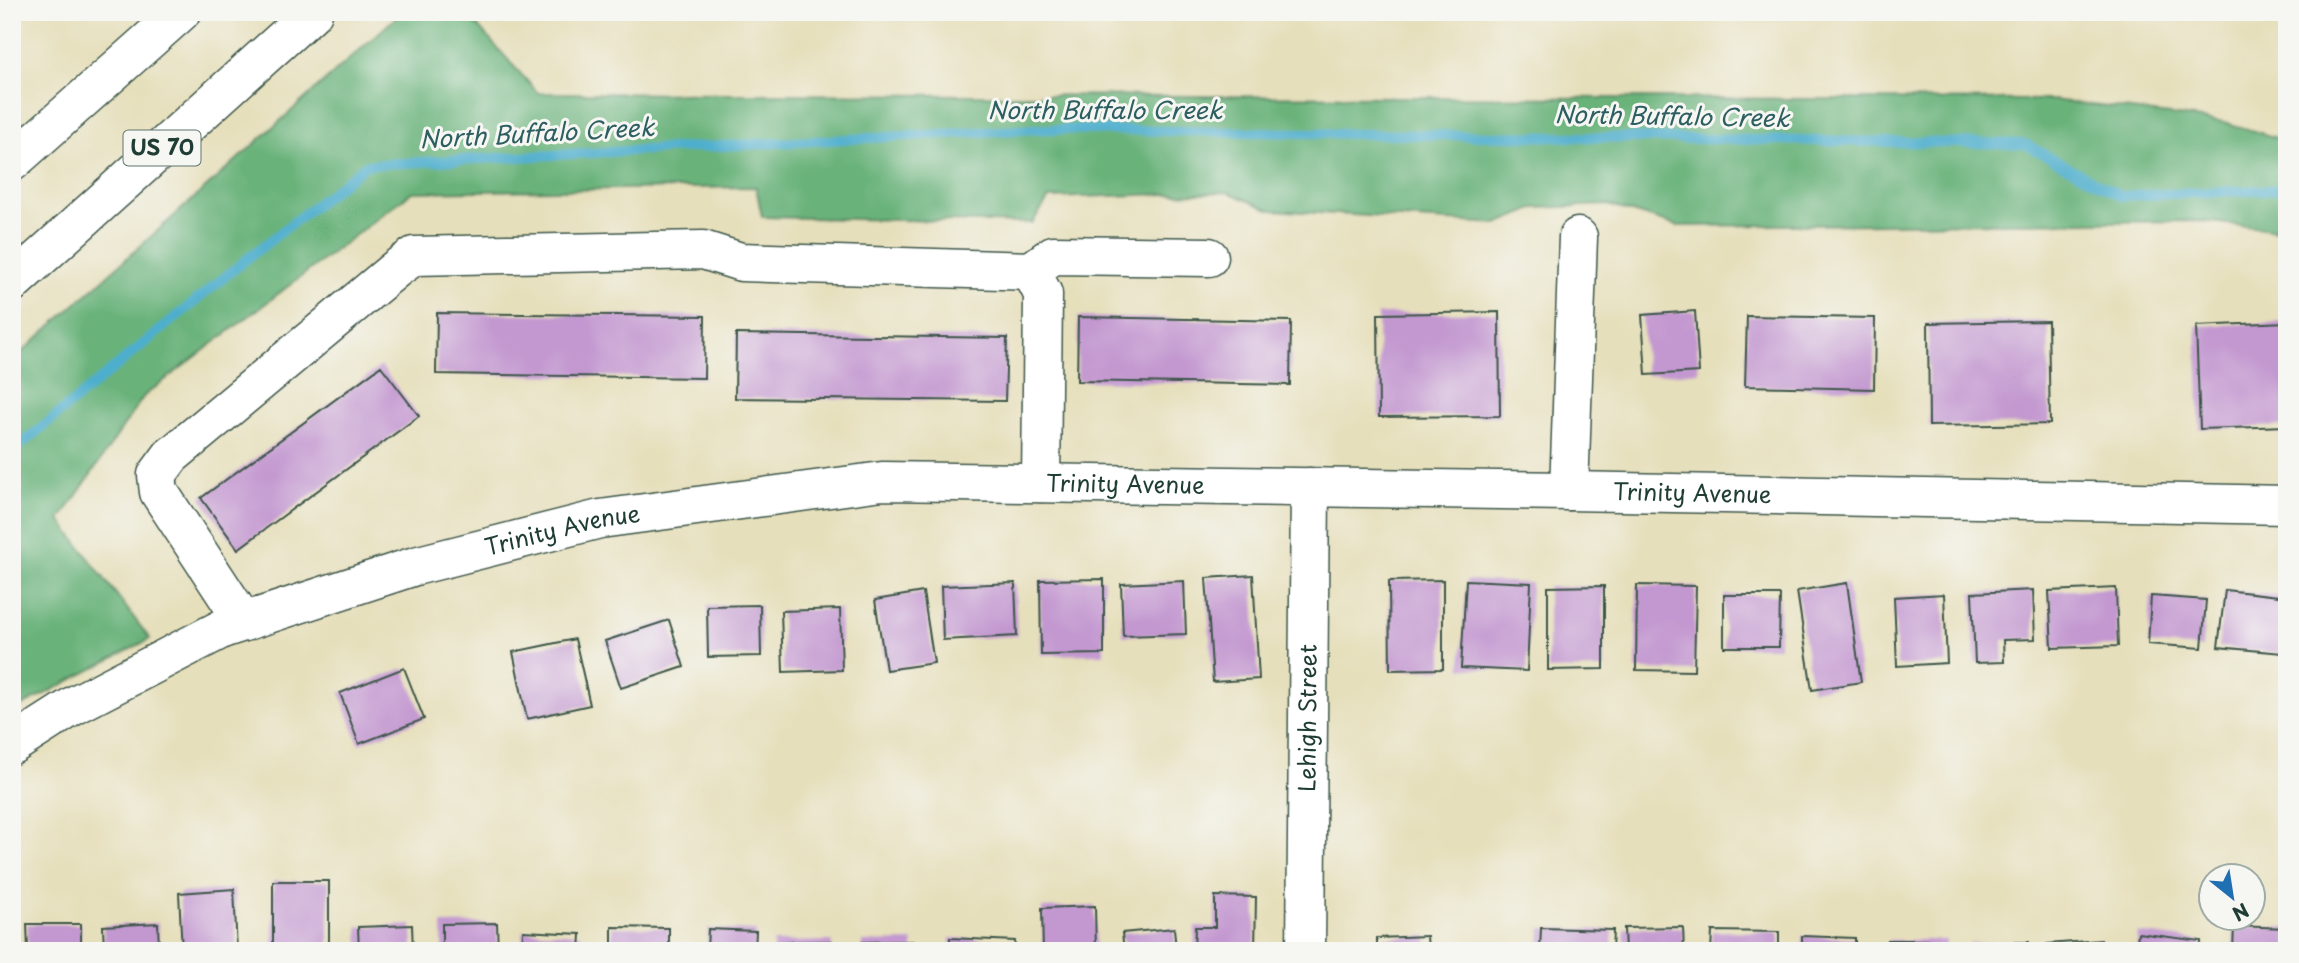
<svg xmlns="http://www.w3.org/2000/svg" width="2299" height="963" viewBox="0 0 2299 963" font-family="'Playpen Sans',sans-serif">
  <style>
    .forest { fill: #69b27a; stroke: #447857; stroke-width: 2 }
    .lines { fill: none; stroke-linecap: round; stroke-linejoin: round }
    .stream { stroke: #4eaecd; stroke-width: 10 }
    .building { fill: #c398d0 }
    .minor-casing { stroke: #3d5548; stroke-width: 41 }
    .highway-casing { stroke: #3d5548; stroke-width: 41 }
    .minor { stroke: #fff; stroke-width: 38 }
    .highway { stroke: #fff; stroke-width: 38 }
    .labels { text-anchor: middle; stroke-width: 6; stroke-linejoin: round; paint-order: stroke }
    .shield { fill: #f6f6f2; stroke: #60746d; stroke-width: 2 }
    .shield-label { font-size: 21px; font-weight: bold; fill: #1f3d34 }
    .street-label { font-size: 23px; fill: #1f3d34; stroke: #f6f6f2 }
    .water-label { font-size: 24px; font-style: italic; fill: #2d5f62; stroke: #f6f6f2 }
  </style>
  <rect width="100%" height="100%" fill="#f6f6f2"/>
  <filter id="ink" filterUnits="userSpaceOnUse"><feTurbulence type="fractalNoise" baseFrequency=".0143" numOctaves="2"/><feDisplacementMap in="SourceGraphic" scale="14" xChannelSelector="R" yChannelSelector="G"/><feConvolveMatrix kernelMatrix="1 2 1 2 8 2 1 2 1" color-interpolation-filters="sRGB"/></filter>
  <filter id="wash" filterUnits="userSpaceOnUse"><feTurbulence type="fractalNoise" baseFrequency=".00686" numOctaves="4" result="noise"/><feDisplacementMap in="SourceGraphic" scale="28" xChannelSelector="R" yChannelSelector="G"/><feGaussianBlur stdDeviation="1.57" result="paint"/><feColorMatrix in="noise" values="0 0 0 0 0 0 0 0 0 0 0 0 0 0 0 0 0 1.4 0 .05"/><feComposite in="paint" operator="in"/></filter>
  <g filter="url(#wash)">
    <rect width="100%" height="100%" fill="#e6dfbb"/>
    <path class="forest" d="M402,12H465L538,93L2053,100L2224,122L2287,141V231L2202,221L1678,226L1608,205L1536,208L1497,224L1271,210L1228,192L1049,198L1032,223L762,217L756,187L412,192L144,396L60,520L150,639L12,711V361Z"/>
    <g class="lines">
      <path class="stream" d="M12,452L243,262L366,165L1037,129L2025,144L2121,196L2287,189"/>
    </g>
    <g id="blocks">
      <path class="building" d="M1695,311L1699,372L1646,375L1642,315Z
        M1499,312L1500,416L1379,417L1378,314Z
        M437,313L705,316L704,378L436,374Z
        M1747,316L1875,318L1874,389L1745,386Z
        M1078,317L1291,321L1290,385L1077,381Z
        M2048,321L2050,424L1929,426L1928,323Z
        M2287,322V426L2200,429L2196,326Z
        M736,334L1007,338L1005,401L735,398Z
        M381,366L419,416L238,549L201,498Z
        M1253,575L1259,679L1213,682L1206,578Z
        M1104,579V654L1041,655L1040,580Z
        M1443,580V669L1390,670L1389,581Z
        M1466,580L1531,583L1527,671L1461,668Z
        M1184,581L1186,634L1123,636L1121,584Z
        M1015,583L1017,636L943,640L941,586Z
        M1847,583L1861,682L1812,690L1797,591Z
        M1637,585L1696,586L1694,671L1636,670Z
        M1604,586V669L1548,670V587Z
        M2116,588L2118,646L2052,648L2049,591Z
        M2033,590L2035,639L2003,640L2004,662L1975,663L1972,593Z
        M2225,590L2287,597L2282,653L2218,647Z
        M923,592L934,663L886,670L875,600Z
        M1944,594L1947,663L1897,666L1894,597Z
        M1724,595H1780L1779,647H1724Z
        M2151,596L2206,600L2202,648L2148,644Z
        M760,605L761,656L708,657L707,606Z
        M840,609L842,670L783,672L781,611Z
        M669,620L684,667L621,688L605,641Z
        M575,639L590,705L527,719L513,652Z
        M404,668L424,719L359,744L340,693Z
        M273,881H329V951H273Z
        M234,889L237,951H182L179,893Z
        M1215,896L1256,897L1255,951H1194L1195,927H1215Z
        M1095,906L1096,951H1043L1042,908Z
        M158,923L159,951H104L103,926Z
        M497,923L498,951H442V924Z
        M27,924H81V951H28Z
        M412,925L413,951H359L358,927Z
        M2234,926L2287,928V951H2233Z
        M612,927L669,928V951H612Z
        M1683,927L1684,951H1625L1624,928Z
        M1174,928L1176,951H1124L1122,933Z
        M1541,928L1613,930L1612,951H1540Z
        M708,929L756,931L755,951H707Z
        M523,931L581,934L580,951H522Z
        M1712,931L1779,932V951H1711Z
        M2138,933L2201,941L2200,951H2136Z
        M1427,936L1428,951H1377V938Z
        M1802,936L1855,938V951H1802Z
        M950,938L1015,941L1014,951H950Z
        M1888,940H1946V951H1887Z
        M2101,940V951H2047V944Z
        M832,941V951H773V942Z
        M913,941V951H862V942Z
        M2029,942V951H1970V943Z"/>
    </g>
  </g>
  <g filter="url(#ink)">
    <use href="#blocks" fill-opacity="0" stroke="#3d5548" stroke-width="2"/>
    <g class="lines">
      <defs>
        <g id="minor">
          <path d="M1031,271L1043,294L1041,483"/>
          <path d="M1569,491L1578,237"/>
          <path d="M244,622L159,492L157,475L171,456L397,268L414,256L703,250L741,262L1031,271L1053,255L1209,257"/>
          <path id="s1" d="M12,745L73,706L222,629L415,566L600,519L882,481L1569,491L2287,505"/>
          <path id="s2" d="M1306,951L1310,487"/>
        </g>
        <path id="highway" d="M12,162L181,12
          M12,283L313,12"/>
      </defs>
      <use href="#minor" class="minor-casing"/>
      <use href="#highway" class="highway-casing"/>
      <use href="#minor" class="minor"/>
      <use href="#highway" class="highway"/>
    </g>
  </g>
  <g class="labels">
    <rect class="shield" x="123.5" y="130.5" width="77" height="35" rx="5"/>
    <g class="shield-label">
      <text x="162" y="155">US 70</text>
    </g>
    <g class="street-label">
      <text dy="8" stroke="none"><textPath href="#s1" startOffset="1162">Trinity Avenue</textPath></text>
      <text dy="8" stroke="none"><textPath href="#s1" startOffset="1729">Trinity Avenue</textPath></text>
      <text dy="8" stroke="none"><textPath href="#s1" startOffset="595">Trinity Avenue</textPath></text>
      <text dy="8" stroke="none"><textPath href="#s2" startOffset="233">Lehigh Street</textPath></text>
    </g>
    <g class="water-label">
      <text x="1105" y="119">North Buffalo Creek</text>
      <text transform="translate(1672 117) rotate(1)" y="8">North Buffalo Creek</text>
      <text transform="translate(537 134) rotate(-3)" y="8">North Buffalo Creek</text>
    </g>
  </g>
  <rect width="2299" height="963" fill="none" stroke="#f6f6f2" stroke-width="42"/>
  <g transform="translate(2232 897) rotate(150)"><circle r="33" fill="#f6f6f2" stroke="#a0aca6" stroke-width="2"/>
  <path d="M0-5L12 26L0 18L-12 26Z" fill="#1f6fb2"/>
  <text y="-10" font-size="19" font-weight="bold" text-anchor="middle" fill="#1f3d34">N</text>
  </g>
</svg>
